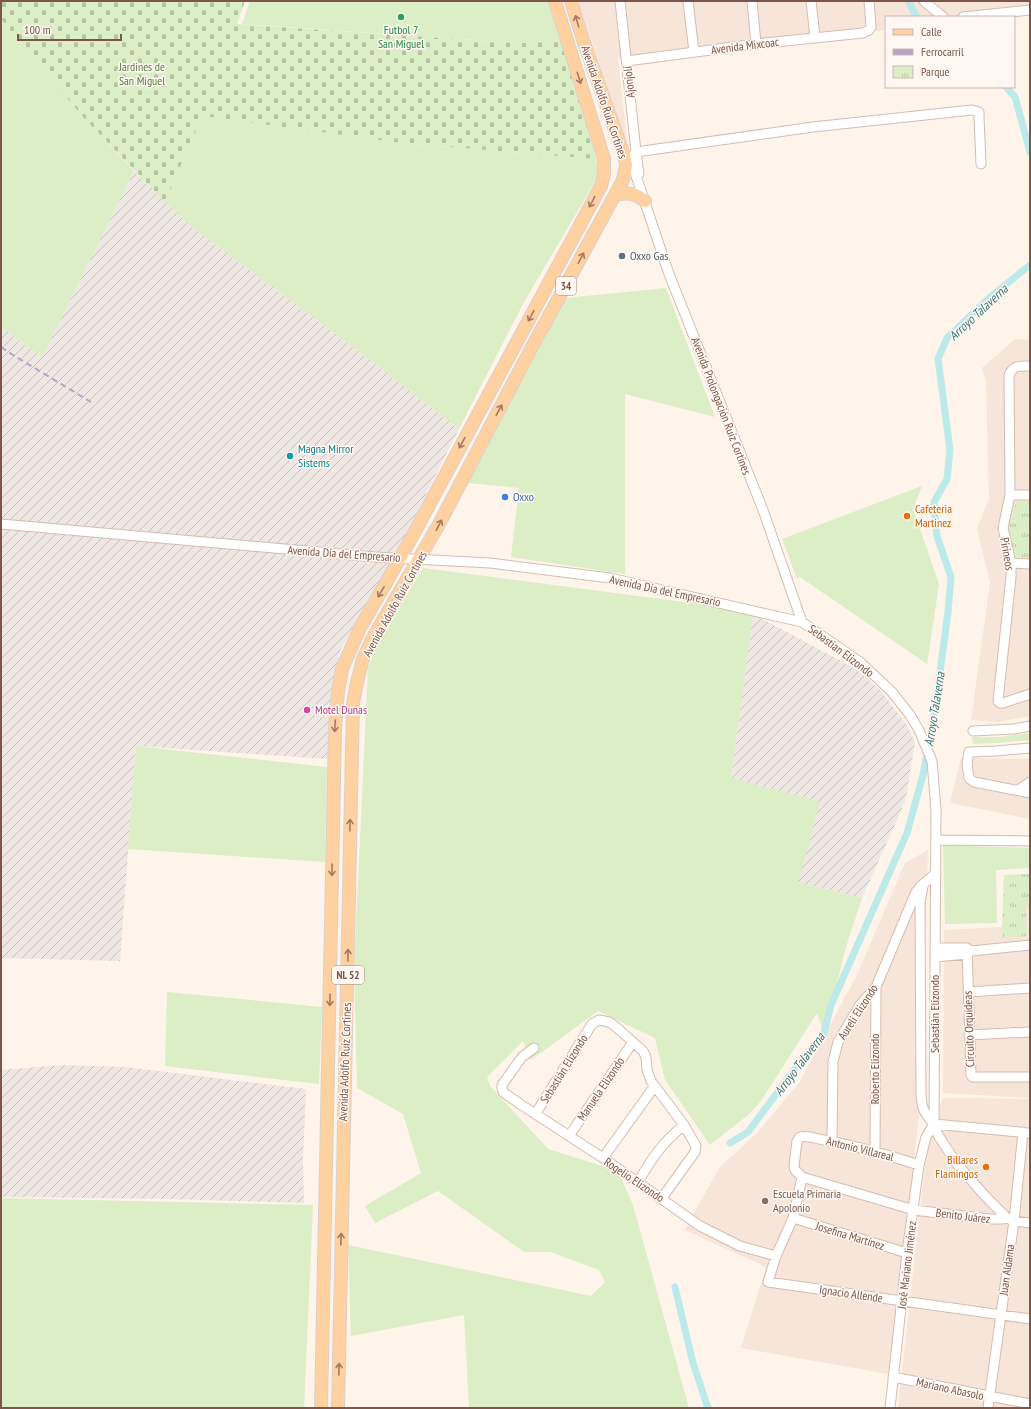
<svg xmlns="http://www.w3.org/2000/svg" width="1031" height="1409" viewBox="0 0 1031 1409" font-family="'PT Sans Narrow',sans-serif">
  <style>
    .residential { fill: #f6e5d8 }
    .industrial { fill: url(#industrial-furrows) }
    .green { fill: #dbeec6 }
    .cemetery { fill: url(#cemetery-stones) }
    .park { fill: url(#park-tufts) }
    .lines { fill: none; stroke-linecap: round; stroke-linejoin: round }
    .canal { stroke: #bce9ea; stroke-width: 7 }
    .minor-casing { stroke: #d4bcb1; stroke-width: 11 }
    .major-casing { stroke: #dad0cc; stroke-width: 14 }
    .minor { stroke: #fff; stroke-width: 9 }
    .major { stroke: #ffd0a0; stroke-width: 12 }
    .rail { stroke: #b5a5ca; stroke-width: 2; stroke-dasharray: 6 4; stroke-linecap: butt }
    .oneway { stroke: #a37b64 }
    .leisure-dot { fill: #2e9e5b; stroke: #fff8f2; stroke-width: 1.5 }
    .service-dot { fill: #5c6f8a; stroke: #fff8f2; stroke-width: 1.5 }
    .culture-dot { fill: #0f9aa8; stroke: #fff8f2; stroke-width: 1.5 }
    .shop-dot { fill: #3f7fe0; stroke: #fff8f2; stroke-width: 1.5 }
    .food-dot { fill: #e8710a; stroke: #fff8f2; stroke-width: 1.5 }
    .hotel-dot { fill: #d1479c; stroke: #fff8f2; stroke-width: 1.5 }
    .education-dot { fill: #8d6e63; stroke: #fff8f2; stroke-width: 1.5 }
    .labels { text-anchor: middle; stroke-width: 3; stroke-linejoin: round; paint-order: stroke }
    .shield { fill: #fff8f2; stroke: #a3877c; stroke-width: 1 }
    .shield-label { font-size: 11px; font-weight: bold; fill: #7c564a }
    .leisure-label { font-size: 12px; fill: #27864d; stroke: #fff8f2 }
    .street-label { font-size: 12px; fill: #7c564a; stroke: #fff8f2 }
    .park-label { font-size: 12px; fill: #587c3e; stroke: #fff8f2 }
    .service-label { font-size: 12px; fill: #4e5e75; stroke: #fff8f2; text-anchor: start }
    .culture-label { font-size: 12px; fill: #0d838f; stroke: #fff8f2; text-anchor: start }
    .shop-label { font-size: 12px; fill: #366cbe; stroke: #fff8f2; text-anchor: start }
    .food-label { font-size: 12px; fill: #c56008; stroke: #fff8f2; text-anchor: start }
    .hotel-label { font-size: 12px; fill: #b23c85; stroke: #fff8f2; text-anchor: start }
    .education-label { font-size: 12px; fill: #785e54; stroke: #fff8f2; text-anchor: start }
    .water-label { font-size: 13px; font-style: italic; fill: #39767a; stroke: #fff8f2 }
  </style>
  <defs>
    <pattern id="industrial-furrows" width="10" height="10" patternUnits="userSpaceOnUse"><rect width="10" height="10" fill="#efe7e3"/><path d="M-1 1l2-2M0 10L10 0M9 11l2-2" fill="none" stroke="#c7beba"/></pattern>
    <pattern id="cemetery-stones" width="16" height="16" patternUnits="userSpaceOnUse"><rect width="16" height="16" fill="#dbeec6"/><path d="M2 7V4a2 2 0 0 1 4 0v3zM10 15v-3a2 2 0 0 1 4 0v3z" fill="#b7c4a3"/></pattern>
    <pattern id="park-tufts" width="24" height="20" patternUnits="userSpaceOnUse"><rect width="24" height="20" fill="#dbeec6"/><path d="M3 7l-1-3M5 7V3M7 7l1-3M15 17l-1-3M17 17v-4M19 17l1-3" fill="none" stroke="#b7c4a3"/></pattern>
  </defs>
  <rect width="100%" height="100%" fill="#fef4ea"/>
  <path class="residential" d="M578,1H1030V15L1010,17H886V30L618,59L628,150Z
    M1015,339L1030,340V716L998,722L971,720L990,583L977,529L989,499L986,380L982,368Z
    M961,758L1030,759V819L950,803Z
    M928,850L919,1117L889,1374L741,1348L766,1267L685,1230L719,1168L758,1132L799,1083L857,975L905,863Z
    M1030,874V1098L943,1093L944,930L1002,927L1004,875Z
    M943,1098L1030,1099V1408H898L928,1137Z"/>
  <path class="industrial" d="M134,171L189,225L348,343L459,429L393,560L340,651L328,759L136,746L120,961L1,958V327L42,357Z
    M753,614L856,669L881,691L906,724L915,742L906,798L898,818L862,898L798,883L731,778Z
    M61,1065L126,1067L306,1089L303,1159L304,1203L166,1199L1,1197V1070Z"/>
  <path class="green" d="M250,1H553L565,40L519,43L242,24Z
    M1,19L83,117L134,171L42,357L1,327Z
    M202,116L402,143L596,159L599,175L524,302L459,429L348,343L189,225L165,202Z
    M666,288L715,417L625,394V574L511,557L519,488L468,483L566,298Z
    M922,486L913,509L939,584L927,664L800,577L797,579L782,539Z
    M423,568L714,606L753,614L731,778L820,802L798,883L862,898L846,947L824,1033L817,1013L761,1101L748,1115L710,1145L665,1080L655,1038L598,1011L531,1060L523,1041L487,1077L490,1086L548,1149L618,1171L633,1205L689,1408H469L464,1315L351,1336L348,1245L591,1296L605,1282L599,1270L551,1252H524L438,1191L375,1223L365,1206L421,1173L403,1114L357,1088L354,967L368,669L377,644Z
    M1030,733V740L997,743L973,744L972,737H1000Z
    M136,746L327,767L325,862L128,849Z
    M943,845L1030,848V868L996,870L997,923L945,924Z
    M167,992L322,1007L319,1084L165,1066Z
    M1,1198L313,1205L304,1408H1Z"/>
  <path class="cemetery" d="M1,1H245L237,24L519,43L565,40L596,159L402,143L202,116L165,202L83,117L1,19Z"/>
  <path class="park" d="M1017,501H1030V558L1014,557L1008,526Z
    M1030,874V908H1026L1027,936L1002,938L1004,875Z"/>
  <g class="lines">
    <path class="canal" d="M908,1L917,17
      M1006,87L1015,97L1030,152
      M730,1143L748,1132L797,1066L824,1033L831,1005L907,833L923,775L935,710L948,612L951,577L937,536L934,502L947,479L950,450L938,359L947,338L988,299L1030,265
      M675,1287L693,1363L708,1408"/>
    <defs>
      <path id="minor" d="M620,1L636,152L633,156
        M688,1L694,52
        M752,1L756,44
        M811,1L815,37
        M924,1L943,17
        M963,17L1030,10
        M627,61L756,44L863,33L869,30L871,27L869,1
        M625,156L634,170L669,274L763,510L802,622
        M639,174L636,152L813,127L972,110L979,112V116L981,164
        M1030,366C1020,366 1012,365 1009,376L1010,495L1003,528L1011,563V577L998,701L1000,703H1003L1030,694
        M1010,495H1030
        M1,524L375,557L490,563L610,578L802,622L860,662L892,692L910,715L919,730L932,761L936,810L934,1124L938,1135L957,1164L986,1197L1007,1218L1014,1221L1030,1223
        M1011,563L1030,564
        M973,731L1014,729L1030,726
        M1030,748L996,751L969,752L967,764L969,778L974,782L1030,793
        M1018,790L1030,782
        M936,840L1030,841
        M923,886L920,903L921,1094C922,1109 924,1113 934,1124
        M935,948H967L971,951L1030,945
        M967,948L971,1075L973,1077H1030
        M935,957L967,954L971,951
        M968,992L1030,988
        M969,1035L1030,1032
        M534,1048L522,1057L502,1085V1088L503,1092L520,1104L603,1158L700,1226L740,1246L776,1256
        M536,1113L592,1024L599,1020L609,1022L615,1026L643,1051L646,1057L647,1070L651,1081L684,1125L696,1146L695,1152L662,1198
        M934,1124L1030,1133
        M569,1136L633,1042
        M832,1141L833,1062L838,1042L860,1005L876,987L916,892L920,887L936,873
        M875,1151L876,987
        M603,1158L654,1087
        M919,1165C888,1155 856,1146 824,1140C817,1139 807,1135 800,1137L797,1141L794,1166L795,1170L802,1177L793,1218L776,1256L768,1282L1030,1319
        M802,1177L914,1210L990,1219H1002L1007,1218
        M638,1182C653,1157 661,1144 684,1125
        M793,1218L907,1253
        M893,1377L1030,1404
        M890,1408L907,1253L919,1165L926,1137L934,1124
        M988,1408L1014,1221L1023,1132"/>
      <path id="major" d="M616,195C628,192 635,193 645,201
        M321,1408L335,730L338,692L342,669L360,628L407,546L601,186L604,174V159L555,1
        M338,1408L353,703L357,682L363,659L372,639L438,526L532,347L623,180L626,165L624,155L583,40L571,1"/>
    </defs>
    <use href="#minor" class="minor-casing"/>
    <use href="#major" class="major-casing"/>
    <use href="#minor" class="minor"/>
    <use href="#major" class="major"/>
    <path class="rail" d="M1,347L13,355L91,402"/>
  </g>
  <defs><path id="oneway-shaft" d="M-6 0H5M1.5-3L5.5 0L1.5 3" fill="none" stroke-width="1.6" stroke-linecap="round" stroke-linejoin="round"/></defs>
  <g class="oneway">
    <use href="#oneway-shaft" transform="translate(577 21) rotate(-106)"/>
    <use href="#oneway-shaft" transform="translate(579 78) rotate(72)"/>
    <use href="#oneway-shaft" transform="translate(592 202) rotate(118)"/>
    <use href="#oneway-shaft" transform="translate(581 258) rotate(-62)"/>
    <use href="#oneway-shaft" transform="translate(531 316) rotate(118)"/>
    <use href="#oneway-shaft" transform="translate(499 410) rotate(-62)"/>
    <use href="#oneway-shaft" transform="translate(462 443) rotate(118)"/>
    <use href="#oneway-shaft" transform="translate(439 525) rotate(-62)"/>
    <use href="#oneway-shaft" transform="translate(381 592) rotate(120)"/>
    <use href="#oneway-shaft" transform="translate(335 726) rotate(93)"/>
    <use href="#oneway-shaft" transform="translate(350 825) rotate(-89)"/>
    <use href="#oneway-shaft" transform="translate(332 870) rotate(91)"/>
    <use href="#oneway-shaft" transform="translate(348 955) rotate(-89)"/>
    <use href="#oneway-shaft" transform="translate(330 1000) rotate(91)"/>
    <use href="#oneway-shaft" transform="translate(341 1239) rotate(-89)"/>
    <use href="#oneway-shaft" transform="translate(339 1369) rotate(-89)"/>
  </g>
  <circle class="leisure-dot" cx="401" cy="17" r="4"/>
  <circle class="service-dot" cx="622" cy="256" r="4"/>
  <circle class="culture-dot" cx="290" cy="456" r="4"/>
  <circle class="shop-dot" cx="505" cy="497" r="4"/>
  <g class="food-dot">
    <circle cx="907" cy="516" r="4"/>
    <circle cx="986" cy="1167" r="4"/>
  </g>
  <circle class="hotel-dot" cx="307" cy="710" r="4"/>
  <circle class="education-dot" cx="765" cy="1201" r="4"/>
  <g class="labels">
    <g class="shield">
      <rect x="556" y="277" width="20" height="18" rx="3"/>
      <rect x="332" y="966" width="32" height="18" rx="3"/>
    </g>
    <g class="shield-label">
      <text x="566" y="290">34</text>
      <text x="348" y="979">NL 52</text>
    </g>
    <g class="leisure-label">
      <text x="401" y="34">Futbol 7<tspan x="401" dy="14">San Miguel</tspan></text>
    </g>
    <g class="street-label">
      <text transform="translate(745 46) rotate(-7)" y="4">Avenida Mixcoac</text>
      <text transform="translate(629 82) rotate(-96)" y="4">Ajonjolí</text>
      <text transform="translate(604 102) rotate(71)" y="4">Avenida Adolfo Ruíz Cortines</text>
      <text transform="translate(721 406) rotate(69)" y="4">Avenida Prolongación Ruíz Cortines</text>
      <text transform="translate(344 554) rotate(4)" y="4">Avenida Día del Empresario</text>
      <text transform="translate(1007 554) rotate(80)" y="4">Pirineos</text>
      <text transform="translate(665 591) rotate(12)" y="4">Avenida Día del Empresario</text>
      <text transform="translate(395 604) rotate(-61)" y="4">Avenida Adolfo Ruíz Cortines</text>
      <text transform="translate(841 651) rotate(37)" y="4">Sebastian Elizondo</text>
      <text transform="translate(858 1012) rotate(-57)" y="4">Aureli Elizondo</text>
      <text transform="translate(935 1014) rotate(-90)" y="4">Sebastián Elizondo</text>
      <text transform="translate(969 1029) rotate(-92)" y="4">Circuito Orquídeas</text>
      <text transform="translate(345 1062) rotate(-88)" y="4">Avenida Adolfo Ruíz Cortines</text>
      <text transform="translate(564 1069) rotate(-58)" y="4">Sebastián Elizondo</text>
      <text transform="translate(875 1069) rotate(-90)" y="4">Roberto Elizondo</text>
      <text transform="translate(601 1089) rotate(-56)" y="4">Manuela Elizondo</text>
      <text transform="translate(860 1149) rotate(14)" y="4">Antonio Villareal</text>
      <text transform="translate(634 1180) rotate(34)" y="4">Rogelio Elizondo</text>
      <text transform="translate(963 1216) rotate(7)" y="4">Benito Juárez</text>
      <text transform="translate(850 1236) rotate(17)" y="4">Josefina Martínez</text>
      <text transform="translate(907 1265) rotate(-83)" y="4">José Mariano Jiménez</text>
      <text transform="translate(1007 1270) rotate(-82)" y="4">Juan Aldama</text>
      <text transform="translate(851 1294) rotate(8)" y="4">Ignacio Allende</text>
      <text transform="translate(950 1389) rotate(12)" y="4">Mariano Abasolo</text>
    </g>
    <g class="park-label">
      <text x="142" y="71">Jardines de<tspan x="142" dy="14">San Miguel</tspan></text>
    </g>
    <g class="service-label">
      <text x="630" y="260">Oxxo Gas</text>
    </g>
    <g class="culture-label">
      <text x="298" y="453">Magna Mirror<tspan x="298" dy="14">Sistems</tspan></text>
    </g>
    <g class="shop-label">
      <text x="513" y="501">Oxxo</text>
    </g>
    <g class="food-label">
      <text x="915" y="513">Cafeteria<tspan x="915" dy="14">Martinez</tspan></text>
      <text x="978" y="1164" text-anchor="end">Billares<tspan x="978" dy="14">Flamingos</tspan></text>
    </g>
    <g class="hotel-label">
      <text x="315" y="714">Motel Dunas</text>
    </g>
    <g class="education-label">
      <text x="773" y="1198">Escuela Primaria<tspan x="773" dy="14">Apolonio</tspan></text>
    </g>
    <g class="water-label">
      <text transform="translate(978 312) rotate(-43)" y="5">Arroyo Talaverna</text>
      <text transform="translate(934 709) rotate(-81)" y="5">Arroyo Talaverna</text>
      <text transform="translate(799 1064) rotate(-53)" y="5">Arroyo Talaverna</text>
    </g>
  </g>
  <rect width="1031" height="1409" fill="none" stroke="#7c564a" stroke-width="4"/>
  <rect x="885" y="16" width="130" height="72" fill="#fff8f2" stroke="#cbb7af"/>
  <rect x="893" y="29" width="20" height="6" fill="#ffd0a0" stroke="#cbb7af"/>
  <text x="921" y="36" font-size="12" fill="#7c564a">Calle</text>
  <rect x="893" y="49" width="20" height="6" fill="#b5a5ca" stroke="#cbb7af"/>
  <text x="921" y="56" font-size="12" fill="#7c564a">Ferrocarril</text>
  <rect x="893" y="66" width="20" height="12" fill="url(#park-tufts)" stroke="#cbb7af"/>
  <text x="921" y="76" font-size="12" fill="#7c564a">Parque</text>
  <path d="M18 34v6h103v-6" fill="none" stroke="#7c564a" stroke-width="2"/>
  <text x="24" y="34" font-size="12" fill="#7c564a" stroke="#fff8f2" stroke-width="3" paint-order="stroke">100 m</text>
</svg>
